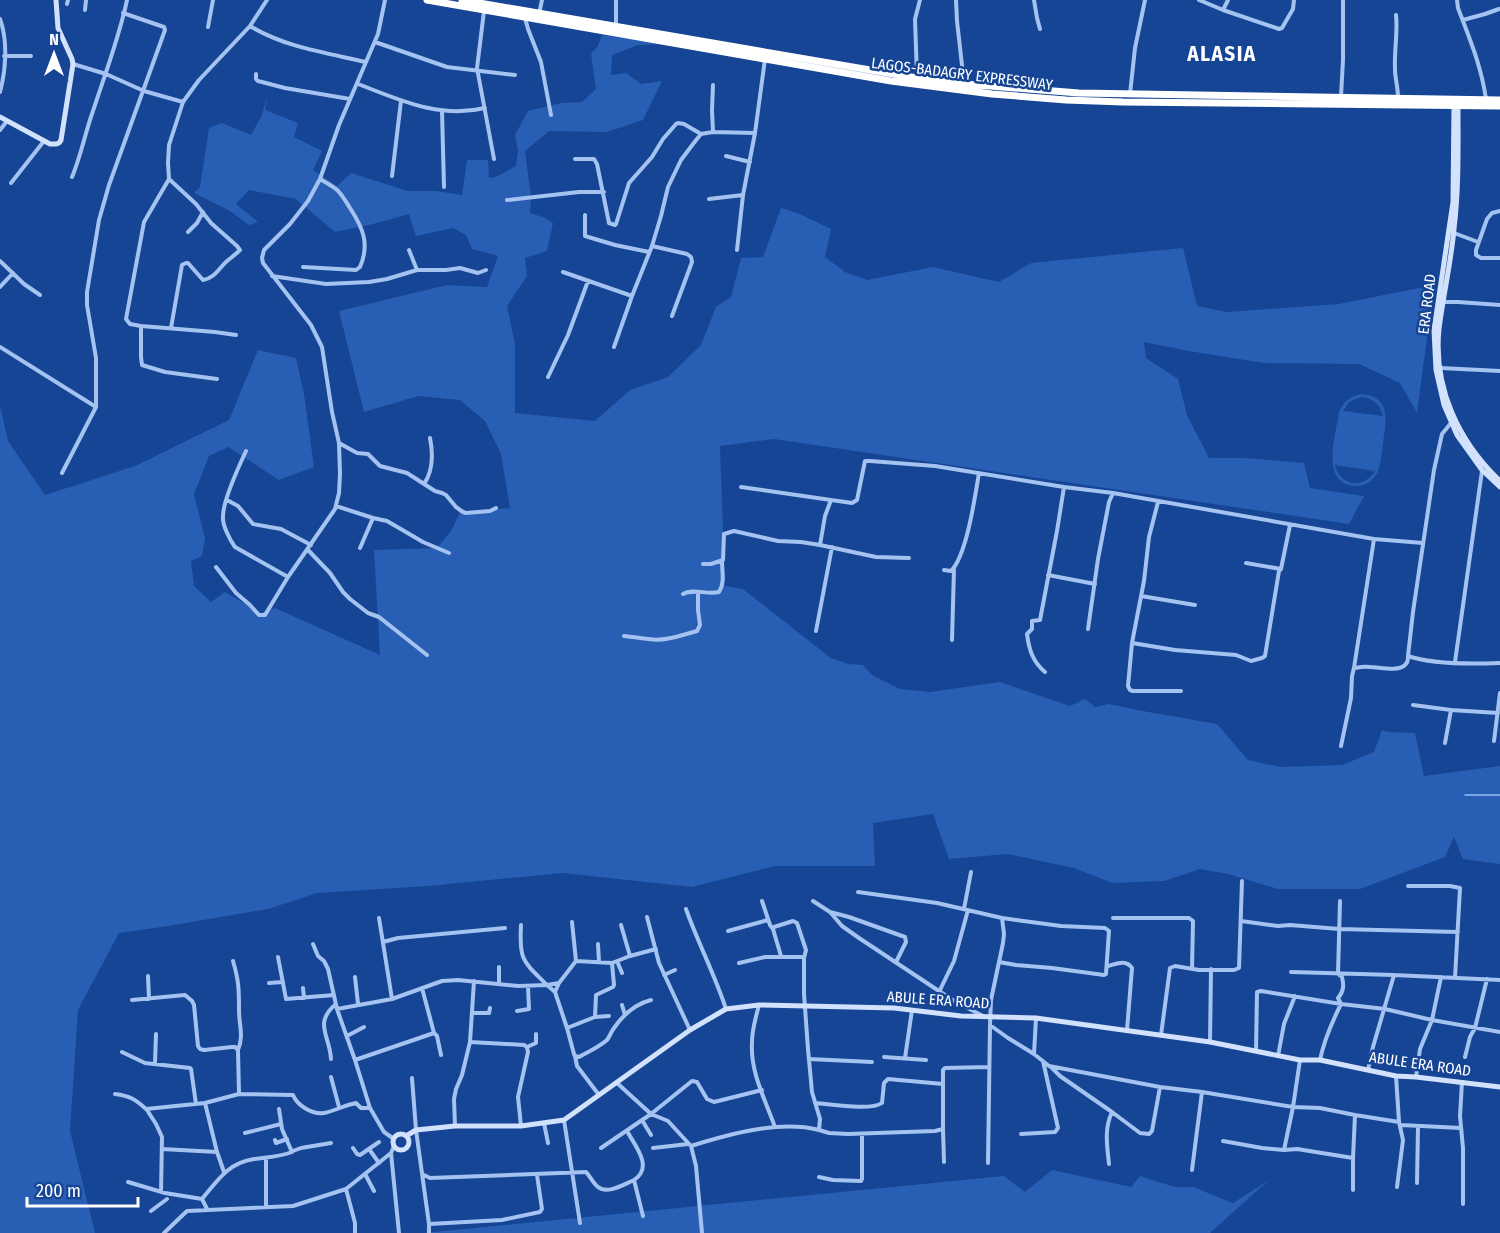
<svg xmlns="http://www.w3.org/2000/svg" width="1500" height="1233" viewBox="0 0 1500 1233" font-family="'Fira Sans Condensed',sans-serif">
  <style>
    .green { fill: #285eb3; fill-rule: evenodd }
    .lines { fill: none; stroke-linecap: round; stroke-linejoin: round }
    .stream { stroke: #97bdf4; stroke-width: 1.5 }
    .street { stroke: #a5c3f1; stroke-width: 4 }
    .secondary { stroke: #d3e2fc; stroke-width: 5 }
    .highway { stroke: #fff; stroke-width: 7 }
    .labels { text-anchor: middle; stroke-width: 5; stroke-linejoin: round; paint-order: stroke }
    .street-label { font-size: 15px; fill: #fff; stroke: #154594 }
    .district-label { font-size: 21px; font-weight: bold; letter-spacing: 1.5px; fill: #fff; stroke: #154594 }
  </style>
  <rect width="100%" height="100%" fill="#154594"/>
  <path class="green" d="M602,35L669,44L638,45L612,55L611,75L626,73L641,84L662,81L643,120L607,132L549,131L525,151L531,197L530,213L543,217L553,223L547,251L525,258L527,276L507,306L515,344V413L595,421L630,390L668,377L701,345L716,307L731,297L741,258L763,257L781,208L800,214L831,229L825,257L845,272L867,280L933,267L999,282L1031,263L1183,248L1197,306L1227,312L1339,304L1434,285L1417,413L1400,383L1359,364L1264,363L1189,351L1144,342L1146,358L1178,379L1187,415L1209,458H1245L1304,463L1310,488L1364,496L1349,524L774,439L720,446L725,586L743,589L831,658L849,664L863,665L872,675L900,689L930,692L1000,682L1070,706L1085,699L1095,707L1109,704L1137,710L1217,724L1248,760L1280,767L1342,765L1374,752L1382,730L1388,732L1415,733L1424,776L1500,766V864L1463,859L1454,837L1445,857L1360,889H1278L1228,874L1200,869L1164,881L1112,883L1074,868L1008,854L949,859L933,814L873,823L875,866H775L692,887L563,873L428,886L317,893L268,909L162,927L119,933L78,1010L70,1131L95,1233H0V406L8,441L45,495L135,466L229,420L258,350L296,358L304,394L314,467L279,480L228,447L209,456L194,494L205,538L202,556L191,561L194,586L211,602L225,592L261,613L275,608L380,655L374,550L437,548L451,531L460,512L510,508L501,454L485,421L460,400L418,396L364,412L339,311L447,285L487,287L498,256L472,249L466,235L453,228L416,236L409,214L373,224L335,232L296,199L249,190L236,204L258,222L249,225L230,211L194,193L200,187L209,128L222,123L251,135L261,117L268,96L265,110L298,123L294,137L322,151L313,170L337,186L351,173L408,191H436L462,195L467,160H488L489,178L496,177L516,166L518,151L515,135L528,111L562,103L582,102L596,89L591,54L598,46Z
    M1362,394C1392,397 1386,421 1383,443C1382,452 1381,462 1378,472C1373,480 1367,486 1356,486C1319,485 1336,435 1339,412C1344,401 1350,396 1362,394ZM1361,397C1373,398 1380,404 1383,416L1343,411L1349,402ZM1335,465L1375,471C1363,490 1340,486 1335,465Z
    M1052,1170L1131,1187L1140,1176L1175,1187H1193L1233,1203L1269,1180L1210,1233H423L1004,1176L1025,1192Z"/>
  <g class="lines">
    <path class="stream" d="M1465,795H1500"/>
    <path class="street" d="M956,0L957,21L964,83
      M1034,0L1037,18L1040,29
      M1199,0L1223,10L1279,29L1282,28L1293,9L1294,0
      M1457,0L1458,8C1470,40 1481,65 1486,99
      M67,4L68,0
      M85,10L86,0
      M1223,10L1228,0
      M484,11L477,68L494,159
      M539,14L542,0
      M1396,15C1398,33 1394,51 1395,69C1395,79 1398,86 1398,98
      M525,18L528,29L541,62L551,115
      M0,19C8,41 6,70 0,92
      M1463,20L1485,14L1499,9
      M250,26C284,47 327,53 366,62
      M616,26V0
      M208,27L213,0
      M375,42L447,67L515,75
      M4,56H31
      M73,64L106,74L144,91L183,102
      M256,74V79L258,81L285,88L350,99
      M917,77L915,19L920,0
      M358,84C400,100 439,119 485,108
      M713,85L712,110L713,132
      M1130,94L1135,48L1145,0
      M1341,96L1343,60V0
      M442,111L444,187
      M0,130L7,121
      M726,156L750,162
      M575,159H594L597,164L609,223L615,225L616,224L629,183L652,157L663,139L676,124L678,123L684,124L701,134
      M392,176L401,101
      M72,177C81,156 85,133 93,111C105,74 119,38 127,0
      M169,179L196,204L211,223L237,246L240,250C236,254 232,257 227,261C219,268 215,278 203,280L188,263H186L182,265L171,328
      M11,183L44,141
      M709,199L743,195
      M507,200L579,192H604
      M1500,211L1492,213L1487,219L1476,250V255L1481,258H1500
      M585,215V236L615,245L649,252
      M188,232L197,223L203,212
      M1454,233L1478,242
      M652,246L687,254L691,257L692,262L672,316
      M409,250L417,270
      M737,250L743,195L755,133L765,59
      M0,261L24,284L40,295
      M303,267L356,270L360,267C370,244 363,228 350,208C346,202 342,194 336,189C331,185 325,182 320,179
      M563,272L632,296
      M272,276L326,284L369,282L387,279L417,270H446L460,268L478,273L486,270
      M0,287L13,273
      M1444,302H1458L1500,305
      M141,326V357L142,365L165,372L217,379
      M236,335L215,332L141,326L130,324L126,319L144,222L169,179L168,163L169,145L183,102L199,80L250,26L267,0
      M0,347L96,407
      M614,347L632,296L652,246L661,216L668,187L681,160L693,144L701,134L713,132L755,133
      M1441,368L1500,371
      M548,377L568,335L588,281
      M1451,423L1442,434L1434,470L1413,612L1408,656C1431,664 1475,664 1500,663
      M339,443L357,453L368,454L380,466L407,473L435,491L442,493L446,495L456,507L463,512L466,513L490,511L496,508
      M246,451C239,466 223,500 223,516C222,525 230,540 235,547L288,577
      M62,473L96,407V358L87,305V292L99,220L109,185L165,30L164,27L123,13
      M424,484C433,471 433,453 430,438
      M741,487L831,500
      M227,500L238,506L253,524L281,529L311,545
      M1158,502L1149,537L1144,581L1132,643L1128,686L1130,690L1133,691H1181
      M336,506L373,518L387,521L423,542L449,553
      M820,545L825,516L831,500L852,503L857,500L865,461H870L935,466L1064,487L1113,493L1374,539L1423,543
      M360,548L373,518
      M308,550L330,573L343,592L350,599L368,613L379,617L427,655
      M1246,563L1281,569
      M703,564H711L723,560L724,534L734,531L778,541L801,542L820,545L876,557L909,558
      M216,567L236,593L250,605L259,615H265L288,577L335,509L339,493L340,474L339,443L332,412L322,347L311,325L263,263L262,258L264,250L290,224L308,201L320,179L339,125L378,34L385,0
      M944,570L951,571C967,555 975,496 979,473
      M1048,575L1095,584
      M683,594C693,588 707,595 719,592C725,583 722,572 722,561
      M1141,596L1195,605
      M1088,629L1098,559L1109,502L1113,493
      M816,631L832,547
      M624,636C633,637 640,638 649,639C664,642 682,635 697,631L700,625L698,610V592
      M952,640L954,569
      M1132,643L1175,650L1236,655L1251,661L1262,658L1265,656L1279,571L1281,569L1290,525
      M1455,662L1482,471
      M1355,668C1360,667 1365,666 1370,667C1379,667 1398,672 1405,665C1408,662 1408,660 1408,656
      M1045,672C1033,662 1029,650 1027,634L1032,629V621L1040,620L1057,531L1064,487
      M1413,705L1451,710L1498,713
      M1494,741L1500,693
      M1445,743L1451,710
      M1341,746L1351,698L1352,676L1354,668L1374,539
      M1408,886H1450L1460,888L1455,978
      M858,892L937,903L1002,918L1061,926L1105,928L1109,931L1106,974L1104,975L1052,968L1016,965L999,962
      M762,901L770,925L773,929
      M813,901L830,912L842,926L859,938L954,1001L983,1016
      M686,909C698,943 715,975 726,1009
      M964,909L971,872
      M830,912L849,917L905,937L906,942L896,962
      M647,917L659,963L690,1030
      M379,918L392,999
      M1002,918L1004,934L1003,943L991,1000L990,1025L1008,1038L1034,1054L1049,1066L1160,1087L1202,1092L1293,1107L1320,1108L1355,1115L1399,1122
      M1113,918H1189L1193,921L1192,969
      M1241,921L1278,926L1290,925L1339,929L1458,932
      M572,922L576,961
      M521,925C519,961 523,961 547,985L559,983
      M621,925L630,956
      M728,931L768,920
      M383,942L398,938L505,928
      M313,944L318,956L324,961L328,969L337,1009L355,1060L370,1108L384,1132L394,1139
      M598,944L599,962
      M781,956L773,929L774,927L793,921L797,923L806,950L804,958
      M278,957L286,999L334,995
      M233,961C239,981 239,990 239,1011C239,1025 244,1036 238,1050
      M617,961L622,973
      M1108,966C1116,964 1126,959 1132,968L1127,1030
      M499,967V984
      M1291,972L1394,975L1500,980
      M664,975L675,970
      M148,976L149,999
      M355,977L358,1004
      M269,983L283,982
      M303,988L304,998
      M422,988L434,1033L437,1036L441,1055
      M940,990L954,961L968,910
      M555,992L559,983L576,961L612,963L630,956L656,949
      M132,1000L185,995L192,1001L194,1005L198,1046L200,1049L204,1050L232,1047H235L238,1050L239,1094
      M622,1005L625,1015
      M759,1005C756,1017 752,1029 752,1042C750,1072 765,1099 775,1127
      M337,1009L392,999L442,981L458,980L518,986L547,985L555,992L567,1028L574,1054L575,1056L579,1057C588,1052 599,1047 607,1040C610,1036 611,1032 614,1028C623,1015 635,1004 651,1000
      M517,1011L529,1009L528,986
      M472,1013H489L490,1008
      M595,1017L609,1016
      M567,1028L595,1017L596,995L613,987L614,985L612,963
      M1161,1035L1170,968L1175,966L1199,970H1234L1239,968L1242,881
      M347,1036L364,1027
      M470,1042L524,1045L527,1047L536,1043V1034
      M1210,1042L1211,969
      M1256,1051L1257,992L1261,991L1341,1004L1385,1009L1432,1020L1500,1032
      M122,1052L145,1063L190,1068L191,1069L196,1104
      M1034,1054L1036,1018
      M575,1056L577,1066L599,1095
      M1278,1056L1284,1024L1295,996
      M884,1057L926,1060
      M1465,1057L1470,1037L1475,1028L1487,979
      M905,1058L912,1010
      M331,1059C330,1036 313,1023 336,1004
      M809,1059L872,1062
      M355,1060L434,1033
      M1320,1060C1324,1040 1332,1022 1341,1004L1338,998C1344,991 1344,985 1342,977L1338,974L1340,901
      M155,1063L156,1034
      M1050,1066L1060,1076L1112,1112L1140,1133L1149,1134L1152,1131L1160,1087
      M1368,1070L1373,1047L1394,975
      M1396,1076L1399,1122L1403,1140L1397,1187
      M331,1077L339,1107
      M1416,1077L1420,1049L1432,1020L1441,977
      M412,1078L416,1130L429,1224L502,1220L540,1212L542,1209L537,1175
      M1462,1082L1460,1116L1463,1148V1204
      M617,1083L651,1114L668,1121L691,1146L696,1166L702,1233
      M115,1094C130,1096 135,1099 146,1109L205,1103L239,1094L293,1095C297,1105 312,1115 324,1113C335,1111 345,1105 356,1103L361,1108H370
      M205,1103L217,1152L224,1172
      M815,1103C830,1104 871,1111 882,1103L884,1083L888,1079L943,1084
      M147,1110L156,1124L162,1137L161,1192
      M564,1120L580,1223
      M642,1120L651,1135
      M544,1123L548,1143
      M1401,1125L1461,1128
      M455,1126L454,1099L456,1089L462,1075L470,1042L474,981
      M521,1126L518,1097L528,1052L527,1047
      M943,1129L944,1162
      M819,1130L829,1133L848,1134L935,1131L943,1129V1070L945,1068L989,1067
      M627,1131C635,1146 654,1167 634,1180L643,1216
      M245,1133L281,1124
      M1021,1134L1055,1132L1058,1128L1043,1061
      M275,1140L276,1143L287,1139
      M1223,1141L1262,1148L1284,1150L1297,1149L1353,1158
      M691,1146C729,1134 779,1120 819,1130L820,1119L812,1092L808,1049L804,994V958L802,957H765L739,963
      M353,1148L357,1154L360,1155L379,1142
      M601,1148L651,1114L692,1081L697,1082L707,1099L714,1102L762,1090
      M653,1148L688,1144
      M162,1149L217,1152
      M369,1149L379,1163
      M1284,1150L1293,1107L1300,1060
      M293,1151L301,1148L331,1143
      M391,1153L399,1233
      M266,1158V1207
      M988,1163L990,1025
      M1109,1164C1107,1145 1104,1129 1112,1112
      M1192,1170L1202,1092
      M365,1174L374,1191
      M424,1175L430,1178L586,1172C590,1176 593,1183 598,1187C608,1195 624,1184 634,1180
      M819,1177L833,1180L861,1181L862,1179V1134
      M128,1182L165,1193L202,1199
      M1417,1183L1418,1127
      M346,1189L355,1223V1233
      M1353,1190V1158L1355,1115
      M207,1209L202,1199C218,1180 228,1163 254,1159C267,1157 279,1157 292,1152L282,1129L279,1109
      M151,1211L167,1199
      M429,1224V1233
      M164,1233L187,1211L293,1206L346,1189L391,1153L394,1146"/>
    <path class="secondary" d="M1454,106L1453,202L1434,330L1436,370L1444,405L1457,435L1482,470L1500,487
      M1458,106C1458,147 1459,188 1454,229C1451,263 1443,296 1439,329C1433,388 1459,442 1500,481
      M0,117L50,144C55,144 59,145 61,140L73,64L72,59L58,28L56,0
      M393 1142a8 8 0 1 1 16 0a8 8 0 1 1-16 0Z
      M406,1136L416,1130L455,1126H521L564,1120L690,1030L726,1009L759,1005L894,1008L961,1016L1036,1018L1210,1042L1300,1060H1320L1396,1076L1416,1077L1500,1087"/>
    <path class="highway" d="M427,0L891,81L992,94L1066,100L1123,102L1500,106
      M462,0L917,78L964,84L1079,93L1500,100"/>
  </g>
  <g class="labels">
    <g class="street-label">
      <text transform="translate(962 74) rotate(7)" y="5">LAGOS-BADAGRY EXPRESSWAY</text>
      <text transform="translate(1427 304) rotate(-83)" y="5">ERA ROAD</text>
      <text transform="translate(938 1000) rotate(4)" y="5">ABULE ERA ROAD</text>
      <text transform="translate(1420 1064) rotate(8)" y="5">ABULE ERA ROAD</text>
    </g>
    <g class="district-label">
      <text x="1222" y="61">ALASIA</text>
    </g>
  </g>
  <g transform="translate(54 54)" stroke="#154594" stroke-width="4.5" paint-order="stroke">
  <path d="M0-4.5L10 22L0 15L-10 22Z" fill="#ffffff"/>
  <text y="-9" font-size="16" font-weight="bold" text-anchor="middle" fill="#ffffff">N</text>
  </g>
  <path d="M27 1197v9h111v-9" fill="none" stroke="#ffffff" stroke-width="3"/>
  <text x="36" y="1197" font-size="18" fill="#ffffff" stroke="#154594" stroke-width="4.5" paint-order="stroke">200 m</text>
</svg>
